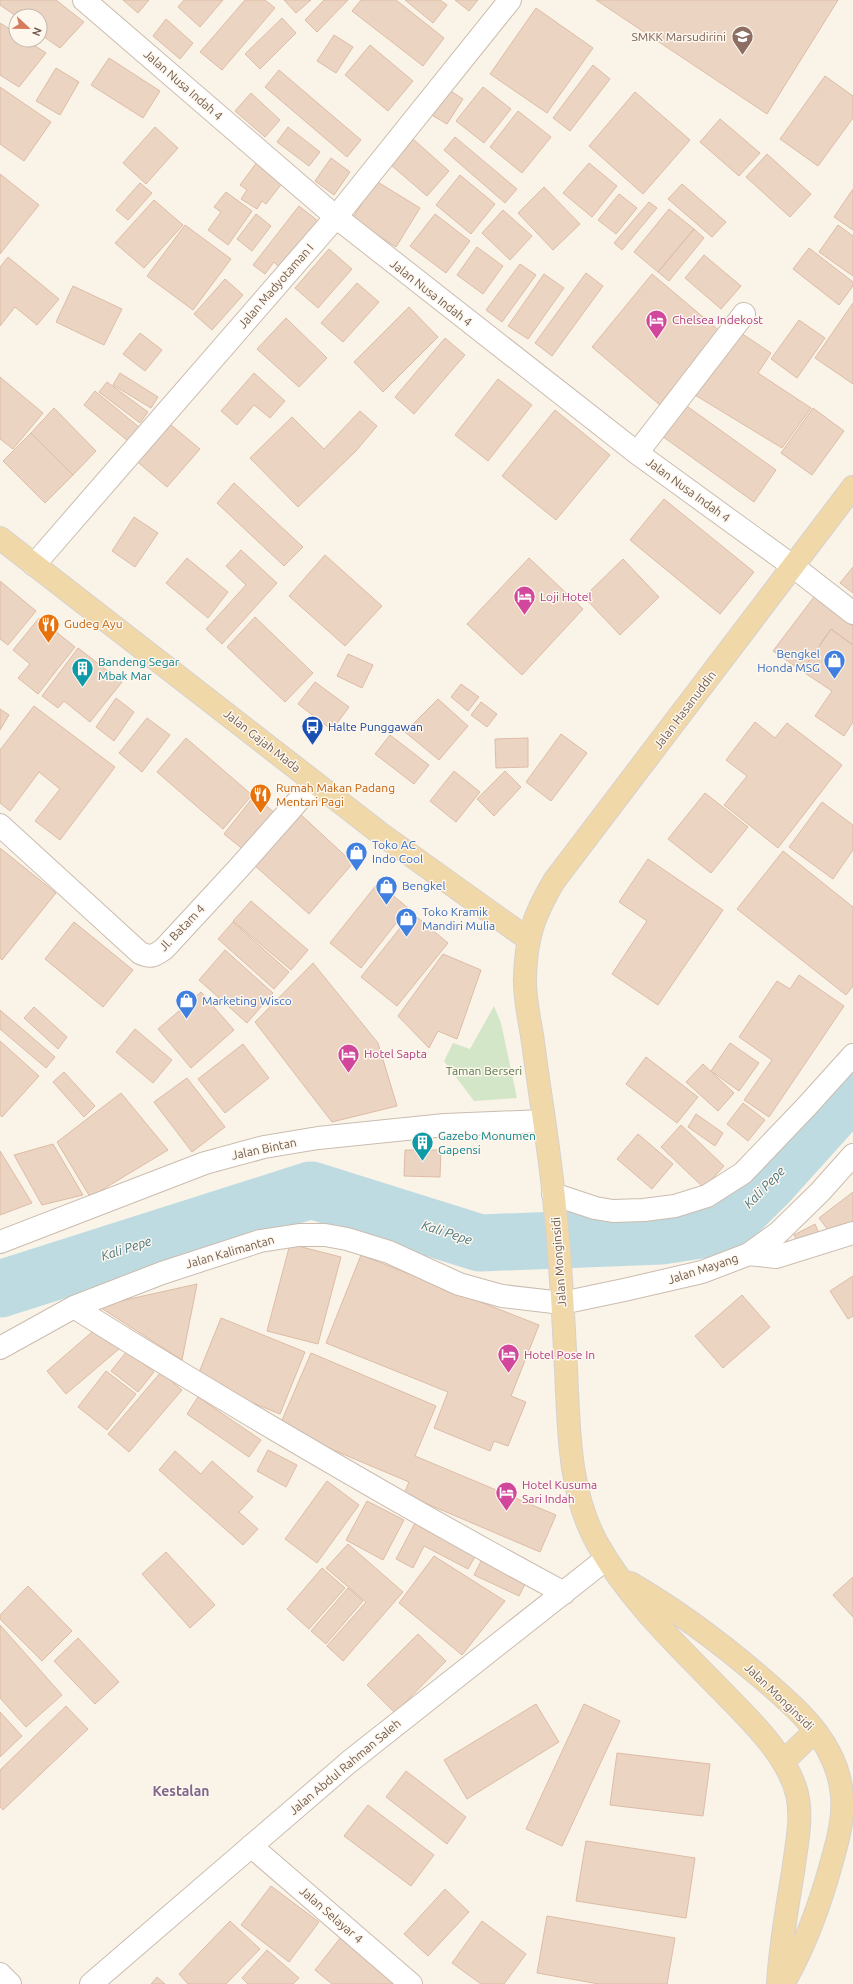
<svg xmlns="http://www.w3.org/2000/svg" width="853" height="1984" viewBox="0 0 853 1984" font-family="Ubuntu,sans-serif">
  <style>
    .green { fill: #d3e6c8 }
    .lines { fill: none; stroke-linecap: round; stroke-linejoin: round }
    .river { stroke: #bedbe1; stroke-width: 57 }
    .building { fill: #ecd4c3; stroke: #ddbca5 }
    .minor-casing { stroke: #cbbcaf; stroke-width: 24 }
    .major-casing { stroke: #d7d1ce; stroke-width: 24 }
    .minor { stroke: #fff; stroke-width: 22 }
    .major { stroke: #f1d8a8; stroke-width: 22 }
    .labels { text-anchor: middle; stroke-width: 3; stroke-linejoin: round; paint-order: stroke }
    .education-label { font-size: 12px; fill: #785e54; stroke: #fdf7ee; text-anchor: end }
    .street-label { font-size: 12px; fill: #715c4f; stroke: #fdf7ee }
    .hotel-label { font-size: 12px; fill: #b23c85; stroke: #fdf7ee; text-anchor: start }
    .food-label { font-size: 12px; fill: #c56008; stroke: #fdf7ee; text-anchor: start }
    .shop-label { font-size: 12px; fill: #366cbe; stroke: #fdf7ee; text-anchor: start }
    .culture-label { font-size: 12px; fill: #0d838f; stroke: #fdf7ee; text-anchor: start }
    .transit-label { font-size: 12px; fill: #164399; stroke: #fdf7ee; text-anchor: start }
    .park-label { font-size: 12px; fill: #577a4b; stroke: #fdf7ee }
    .water-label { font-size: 13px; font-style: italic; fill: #4b7681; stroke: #fdf7ee }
    .quarter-label { font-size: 14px; font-weight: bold; fill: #81668c; stroke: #fdf7ee }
  </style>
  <rect width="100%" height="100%" fill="#faf3e8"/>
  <path class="green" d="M494,1006L501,1023L517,1098L474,1101L444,1061L453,1043L470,1049Z"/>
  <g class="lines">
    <path class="river" d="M0,1289L311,1190L480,1243L661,1236L725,1226L770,1181L853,1089"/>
  </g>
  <path class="building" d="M0,0H56L84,22L60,48L40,34V16H16L0,5Z
    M123,0H149L138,13Z
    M184,0H223L200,27L178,7Z
    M245,0H265L275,8L222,70L200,52Z
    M284,0H311L296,13Z
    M324,0H348L317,32L305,20Z
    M361,0H396L444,38L423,66L352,11Z
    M405,0H440L447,5L433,23Z
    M455,0H478L469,11Z
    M596,0H838L767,114Z
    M536,8L593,48L547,113L490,74Z
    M282,18L296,33L260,69L245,54Z
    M166,19L193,43L180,59L153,36Z
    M0,23L16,33V40H26L46,53L19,87L0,75Z
    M334,35L353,47L336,73L317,61Z
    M370,45L413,81L388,111L345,75Z
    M109,58L160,91L143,118L91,85Z
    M593,65L610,79L570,131L553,118Z
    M56,68L79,82L60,115L36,101Z
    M279,70L361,140L347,157L265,87Z
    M825,76L853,96V118L818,166L780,139Z
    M0,87L51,122L24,161L0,144Z
    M483,87L511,109L484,143L456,121Z
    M446,88L463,99L447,124L430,114Z
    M635,92L690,140L643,194L589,146Z
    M251,93L280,120L265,137L235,111Z
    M518,111L551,137L522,173L490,147Z
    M720,119L760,153L739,176L700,142Z
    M155,127L178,148L146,184L123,163Z
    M288,127L320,152L309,166L277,142Z
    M455,137L517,189L505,203L444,150Z
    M413,139L449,171L427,196L391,165Z
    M767,154L811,194L790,217L746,177Z
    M331,158L350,172L334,195L315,181Z
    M257,162L283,182L266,204L262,201L257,209L241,199L247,190L240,185Z
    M589,163L617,186L592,217L563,193Z
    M0,174L39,205L0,254Z
    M460,175L495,204L471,234L436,205Z
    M376,181L420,208L396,247L352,219Z
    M140,183L152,193L128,220L116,210Z
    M682,184L726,222L712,237L668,199Z
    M544,187L580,224L553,250L518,213Z
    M853,189V230L834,217Z
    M226,192L252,211L228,245L208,230L221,212L214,207Z
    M619,194L637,208L616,234L598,220Z
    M154,200L183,225L144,268L115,243Z
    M649,202L657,208L622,250L614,243Z
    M299,206L318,221L280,268L274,262L265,274L253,265Z
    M669,209L694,229L658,272L634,252Z
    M503,210L532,236L510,260L482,233Z
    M256,214L271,226L252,251L237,239Z
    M435,214L470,241L446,273L410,246Z
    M185,225L231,259L193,310L147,276Z
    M838,225L853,236V276L819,252Z
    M694,229L704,238L669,281L658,272Z
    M477,247L503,266L483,294L457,275Z
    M809,248L853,282V286L839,305L793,269Z
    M329,249L352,269L318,308L295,288Z
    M704,255L741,286L721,309L685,278Z
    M8,257L59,299L37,325L15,307L0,326V267Z
    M520,264L536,275L502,322L486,310Z
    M586,273L603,286L552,356L535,343Z
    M544,274L564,288L528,339L508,326Z
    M652,274L722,333L661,406L592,347Z
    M225,279L243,295L212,330L194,314Z
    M357,283L379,302L343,342L321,323Z
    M73,286L122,309L104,345L56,322Z
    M853,303V384L815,358Z
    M409,307L438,337L383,392L354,362Z
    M286,318L327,358L299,387L257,349Z
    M799,320L825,338L797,378L771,359Z
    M738,331L771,353L758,373L811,408L782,448L690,392Z
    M140,333L162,350L145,371L123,354Z
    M445,338L465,355L414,414L395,397Z
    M120,373L158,397L151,408L113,385Z
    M254,373L285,401L270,418L254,405L237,425L221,411Z
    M0,377L43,413L13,449L0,439Z
    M498,379L532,405L488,461L455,435Z
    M107,382L148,412L140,423L99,392Z
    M95,391L139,427L128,441L84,405Z
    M684,404L776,470L754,502L662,436Z
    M54,408L96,451L73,475L31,433Z
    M813,408L844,431L812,475L781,453Z
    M555,410L610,455L556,520L502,476Z
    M360,411L377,426L356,451L298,507L250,458L292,417L324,449Z
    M165,420L200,449L167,487L133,458Z
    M31,433L73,475L45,503L3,461Z
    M234,483L303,547L284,566L217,503Z
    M664,499L754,572L720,614L630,540Z
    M134,517L158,533L135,567L112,551Z
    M241,550L277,583L222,644L206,629L246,585L226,566Z
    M325,555L382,606L345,646L289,596Z
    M187,558L228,592L208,618L166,583Z
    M529,558L583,609L522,675L467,624Z
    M623,559L659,597L620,635L584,597Z
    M853,567V593L840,583Z
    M0,581L36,611L8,645L0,639Z
    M814,597L853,626V645L831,629L802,671L773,651Z
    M255,617L313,673L285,702L227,647Z
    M39,618L75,647L38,694L18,678L30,664L13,650Z
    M831,629L853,645V722L844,736L815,716L832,691L802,671Z
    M78,648L122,682L90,722L64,701L58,708L42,696Z
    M348,654L373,665L362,688L337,676Z
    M315,682L349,707L332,730L298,704Z
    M461,684L479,697L468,711L451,697Z
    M116,698L134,712L114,741L96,727Z
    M438,699L468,726L439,760L405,732Z
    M481,702L497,714L487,727L471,715Z
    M34,706L115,767L60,840L35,821L60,789L39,772L10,811L0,803V750Z
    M0,709L9,715L0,730Z
    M147,718L170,735L142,772L119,753Z
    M755,722L775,738L787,723L842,765L778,848L724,805L747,776L726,760Z
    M561,734L587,753L551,801L526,782Z
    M390,735L429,765L414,784L375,754Z
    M186,738L252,795L223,829L157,772Z
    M528,738V767L496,768L495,739Z
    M454,771L480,792L456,822L430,801Z
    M505,771L521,787L494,816L477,799Z
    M705,793L748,827L711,873L668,839Z
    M254,796L275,813L245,851L224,834Z
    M822,802L853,825V850L833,879L789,847Z
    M299,813L353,863L309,914L253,864Z
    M0,848L56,893L2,960L0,958Z
    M783,851L853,907V986L846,995L737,909Z
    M648,859L723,910L658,1005L612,974L647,921L619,902Z
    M378,883L408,908L361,968L330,943Z
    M251,901L308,950L291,970L233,921Z
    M412,913L448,943L397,1006L361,977Z
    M74,922L133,970L103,1007L45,959Z
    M233,922L289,972L274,989L218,939Z
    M225,950L273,993L247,1023L199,980Z
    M443,954L481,970L457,1039L438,1031L429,1048L398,1016Z
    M313,963L378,1043L397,1106L332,1122L255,1022Z
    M799,975L844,1006L769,1117L744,1100L772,1060L739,1037L777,981L790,989Z
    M201,992L234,1030L191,1068L158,1029Z
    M34,1007L67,1037L58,1049L24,1018Z
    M0,1010L55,1057L46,1068L0,1029Z
    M135,1029L172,1060L153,1083L116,1052Z
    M0,1041L39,1076L2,1117L0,1115Z
    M730,1043L759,1063L739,1091L711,1071Z
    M243,1044L269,1078L225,1113L198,1079Z
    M646,1057L698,1097L677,1123L626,1084Z
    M703,1064L734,1093L718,1111L686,1082Z
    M64,1072L95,1106L84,1117L53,1082Z
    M187,1078L225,1127L192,1152L154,1102Z
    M121,1093L168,1150L90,1197L57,1142Z
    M743,1103L765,1120L748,1141L727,1124Z
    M696,1114L723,1133L715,1146L688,1127Z
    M681,1125L724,1166L704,1188L661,1147Z
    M638,1134L673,1164L652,1189L617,1159Z
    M53,1144L83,1195L42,1205L14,1155Z
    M405,1150H441L440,1177L404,1176Z
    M0,1151L32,1203L0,1215Z
    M853,1192V1224L834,1238L819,1218Z
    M815,1224L821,1238L801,1249L794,1235Z
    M290,1244L341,1257L318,1344L267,1331Z
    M361,1255L539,1325L511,1396L526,1402L508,1446L494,1441L490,1451L434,1428L448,1392L326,1343Z
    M853,1276V1316L848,1319L830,1291Z
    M197,1284L182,1360L98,1306Z
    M742,1295L770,1327L723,1368L695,1336Z
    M221,1318L305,1352L280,1414L196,1380Z
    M99,1326L119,1349L66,1394L47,1371Z
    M127,1351L154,1372L138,1392L111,1371Z
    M311,1353L436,1406L415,1456L556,1515L540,1552L404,1494L409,1482L279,1427Z
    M106,1371L136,1394L107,1430L78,1407Z
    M161,1372L182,1390L129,1452L108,1434Z
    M198,1397L261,1440L249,1457L187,1414Z
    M268,1450L297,1465L286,1487L257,1471Z
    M175,1451L201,1474L212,1461L253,1497L239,1512L258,1529L243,1545L159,1470Z
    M327,1481L359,1505L317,1563L285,1539Z
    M367,1501L404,1520L383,1560L346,1540Z
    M415,1523L476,1555L468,1569L424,1546L413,1568L396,1559Z
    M348,1544L403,1592L343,1661L327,1646L366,1602L326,1568Z
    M166,1552L215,1605L190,1628L142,1574Z
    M434,1556L505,1601L462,1655L399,1603Z
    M481,1561L526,1582L519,1596L474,1575Z
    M322,1568L345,1588L309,1629L287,1609Z
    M853,1577V1617L833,1595Z
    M28,1586L72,1631L42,1661L0,1619V1615Z
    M348,1588L363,1601L326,1644L311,1631Z
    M0,1625L62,1695L26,1727L0,1698Z
    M418,1634L446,1661L395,1713L367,1685Z
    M78,1638L119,1682L95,1704L54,1661Z
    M536,1704L559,1742L467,1799L444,1760Z
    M584,1704L620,1721L562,1846L526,1829Z
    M66,1706L88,1729L3,1810L0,1807V1770Z
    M0,1712L22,1736L0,1757Z
    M617,1753L710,1764L703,1816L610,1805Z
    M406,1771L466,1817L447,1844L386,1797Z
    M368,1805L434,1855L411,1886L344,1836Z
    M586,1841L695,1858L686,1918L576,1901Z
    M271,1886L319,1922L289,1962L241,1925Z
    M445,1889L469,1912L428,1956L404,1934Z
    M547,1916L675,1938L667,1984H599L537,1973Z
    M230,1921L260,1949L226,1984H188L179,1974Z
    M482,1921L526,1954L504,1984H481L452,1963Z
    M341,1937L396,1981L393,1984H332L315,1970Z
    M267,1950L299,1978L293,1984H248L242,1978Z
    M157,1977L165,1984H151Z"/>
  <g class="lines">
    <defs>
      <path id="minor" d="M84,0L336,217L637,453L794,567L853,613
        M637,453L744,314
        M34,565L336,217L510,0
        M0,825L140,953C151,958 154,956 164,949L237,870L314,783
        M553,1194L595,1208L613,1211L644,1210L675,1206L707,1196L743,1173L807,1106L853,1055
        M0,1242L205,1163L264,1147L318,1138L445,1125L543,1121
        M749,1254L776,1257L853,1233
        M74,1307C130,1343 187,1377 244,1411C350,1474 456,1535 564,1593
        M0,1348L74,1307L162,1273L260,1241L299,1235H325L347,1239L389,1252L459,1284L502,1296L562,1303L624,1290L702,1272L749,1254L778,1233L820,1192L853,1155
        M251,1846L411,1984
        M0,1974L10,1984
        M91,1984L349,1762L606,1559"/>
      <path id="major" d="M0,538L381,834L528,939
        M630,1583C680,1612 721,1643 765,1681C788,1701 815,1724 829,1752C836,1765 841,1782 842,1796C844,1818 838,1840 832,1861C820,1905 806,1945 783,1984
        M783,1762L815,1731
        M778,1984C780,1946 787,1909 793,1872C796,1847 803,1819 797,1794C787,1753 745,1715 716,1685C674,1642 627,1597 597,1543C568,1490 569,1428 566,1369C563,1315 561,1261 555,1208C550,1152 540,1097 533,1042C530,1021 524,998 525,977C526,937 534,915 554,881L853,487"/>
    </defs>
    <use href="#minor" class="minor-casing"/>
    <use href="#major" class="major-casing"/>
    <use href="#minor" class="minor"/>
    <use href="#major" class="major"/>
  </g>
  <defs>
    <symbol id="school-pin" viewBox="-11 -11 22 30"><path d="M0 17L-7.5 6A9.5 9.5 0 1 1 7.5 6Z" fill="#8d6e63" stroke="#fdf7ee"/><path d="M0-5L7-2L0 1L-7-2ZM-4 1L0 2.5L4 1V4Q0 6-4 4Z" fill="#fff"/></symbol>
    <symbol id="hotel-pin" viewBox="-11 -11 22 30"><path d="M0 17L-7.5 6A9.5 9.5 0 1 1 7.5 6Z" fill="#d1479c" stroke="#fdf7ee"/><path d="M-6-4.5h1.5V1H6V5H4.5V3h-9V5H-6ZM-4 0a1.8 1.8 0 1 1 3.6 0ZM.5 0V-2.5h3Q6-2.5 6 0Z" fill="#fff"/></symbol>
    <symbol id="restaurant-pin" viewBox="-11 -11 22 30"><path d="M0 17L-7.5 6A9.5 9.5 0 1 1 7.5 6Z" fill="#e8710a" stroke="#fdf7ee"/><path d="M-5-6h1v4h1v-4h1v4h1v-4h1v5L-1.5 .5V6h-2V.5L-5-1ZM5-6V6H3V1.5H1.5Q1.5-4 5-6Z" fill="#fff"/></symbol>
    <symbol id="shop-pin" viewBox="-11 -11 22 30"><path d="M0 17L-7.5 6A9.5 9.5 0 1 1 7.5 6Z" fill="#3f7fe0" stroke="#fdf7ee"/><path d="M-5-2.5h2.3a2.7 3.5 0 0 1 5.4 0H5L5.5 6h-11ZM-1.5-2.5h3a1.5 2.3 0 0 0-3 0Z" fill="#fff"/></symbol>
    <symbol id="building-pin" viewBox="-11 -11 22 30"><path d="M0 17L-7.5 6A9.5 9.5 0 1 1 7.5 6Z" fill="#0f9aa8" stroke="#fdf7ee"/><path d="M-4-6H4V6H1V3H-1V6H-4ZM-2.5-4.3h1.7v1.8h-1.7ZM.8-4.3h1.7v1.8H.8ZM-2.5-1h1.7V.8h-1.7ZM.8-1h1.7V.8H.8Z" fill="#fff"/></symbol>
    <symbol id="bus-pin" viewBox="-11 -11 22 30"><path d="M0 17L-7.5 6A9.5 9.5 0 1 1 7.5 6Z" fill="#1a4fb4" stroke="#fdf7ee"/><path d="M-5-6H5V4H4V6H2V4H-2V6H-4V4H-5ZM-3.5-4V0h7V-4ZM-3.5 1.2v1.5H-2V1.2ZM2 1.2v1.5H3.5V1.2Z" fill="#fff"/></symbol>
  </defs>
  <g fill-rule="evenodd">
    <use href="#school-pin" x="730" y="24" width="25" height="34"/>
    <use href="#hotel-pin" x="644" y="308" width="25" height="34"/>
    <use href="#hotel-pin" x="512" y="584" width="25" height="34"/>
    <use href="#restaurant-pin" x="36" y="612" width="25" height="34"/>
    <use href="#shop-pin" x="822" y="648" width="25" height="34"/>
    <use href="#building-pin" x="70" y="656" width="25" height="34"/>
    <use href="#bus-pin" x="300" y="714" width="25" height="34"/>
    <use href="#restaurant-pin" x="248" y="782" width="25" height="34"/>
    <use href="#shop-pin" x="344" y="840" width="25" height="34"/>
    <use href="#shop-pin" x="374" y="874" width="25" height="34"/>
    <use href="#shop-pin" x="394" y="906" width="25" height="34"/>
    <use href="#shop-pin" x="174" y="988" width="25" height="34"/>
    <use href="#hotel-pin" x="336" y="1042" width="25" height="34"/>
    <use href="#building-pin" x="410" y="1130" width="25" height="34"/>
    <use href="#hotel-pin" x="496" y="1342" width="25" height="34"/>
    <use href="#hotel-pin" x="494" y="1480" width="25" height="34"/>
  </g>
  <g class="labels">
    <g class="education-label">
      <text x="726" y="41">SMKK Marsudirini</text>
    </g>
    <g class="street-label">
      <text transform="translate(183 85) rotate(41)" y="4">Jalan Nusa Indah 4</text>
      <text transform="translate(276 286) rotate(-49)" y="4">Jalan Madyotaman I</text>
      <text transform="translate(431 293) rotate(38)" y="4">Jalan Nusa Indah 4</text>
      <text transform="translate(688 490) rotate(36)" y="4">Jalan Nusa Indah 4</text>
      <text transform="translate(685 710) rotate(-53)" y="4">Jalan Hasanuddin</text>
      <text transform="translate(262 741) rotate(38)" y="4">Jalan Gajah Mada</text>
      <text transform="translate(182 928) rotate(-46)" y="4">Jl. Batam 4</text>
      <text transform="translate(264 1149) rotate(-12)" y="4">Jalan Bintan</text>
      <text transform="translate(230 1252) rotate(-16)" y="4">Jalan Kalimantan</text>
      <text transform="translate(559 1262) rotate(-94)" y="4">Jalan Monginsidi</text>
      <text transform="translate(703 1269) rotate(-18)" y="4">Jalan Mayang</text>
      <text transform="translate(779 1697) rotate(44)" y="4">Jalan Monginsidi</text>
      <text transform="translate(345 1767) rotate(-40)" y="4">Jalan Abdul Rahman Saleh</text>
      <text transform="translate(331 1915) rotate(41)" y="4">Jalan Selayar 4</text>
    </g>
    <g class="hotel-label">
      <text x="672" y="324">Chelsea Indekost</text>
      <text x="540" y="601">Loji Hotel</text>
      <text x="364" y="1058">Hotel Sapta</text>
      <text x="524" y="1359">Hotel Pose In</text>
      <text x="522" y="1489">Hotel Kusuma<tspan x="522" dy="14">Sari Indah</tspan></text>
    </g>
    <g class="food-label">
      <text x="64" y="628">Gudeg Ayu</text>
      <text x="276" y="792">Rumah Makan Padang<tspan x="276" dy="14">Mentari Pagi</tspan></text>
    </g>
    <g class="shop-label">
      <text x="820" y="658" text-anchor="end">Bengkel<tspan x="820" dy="14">Honda MSG</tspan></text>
      <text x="372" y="849">Toko AC<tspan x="372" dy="14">Indo Cool</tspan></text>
      <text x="402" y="890">Bengkel</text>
      <text x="422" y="916">Toko Kramik<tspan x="422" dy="14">Mandiri Mulia</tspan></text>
      <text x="202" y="1005">Marketing Wisco</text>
    </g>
    <g class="culture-label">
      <text x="98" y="666">Bandeng Segar<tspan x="98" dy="14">Mbak Mar</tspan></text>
      <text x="438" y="1140">Gazebo Monumen<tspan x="438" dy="14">Gapensi</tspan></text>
    </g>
    <g class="transit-label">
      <text x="328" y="731">Halte Punggawan</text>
    </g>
    <g class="park-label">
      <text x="484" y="1075">Taman Berseri</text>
    </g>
    <g class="water-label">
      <text transform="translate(764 1187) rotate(-46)" y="5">Kali Pepe</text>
      <text transform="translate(447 1232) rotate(18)" y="5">Kali Pepe</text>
      <text transform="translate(126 1248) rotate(-18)" y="5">Kali Pepe</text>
    </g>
    <g class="quarter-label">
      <text x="181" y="1796">Kestalan</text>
    </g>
  </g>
  <g transform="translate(28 28) rotate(112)"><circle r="19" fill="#fdf7ee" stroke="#c5b9ae"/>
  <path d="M0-3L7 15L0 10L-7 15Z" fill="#d57b5b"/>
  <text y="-6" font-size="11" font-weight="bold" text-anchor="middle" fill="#715c4f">N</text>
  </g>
</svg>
